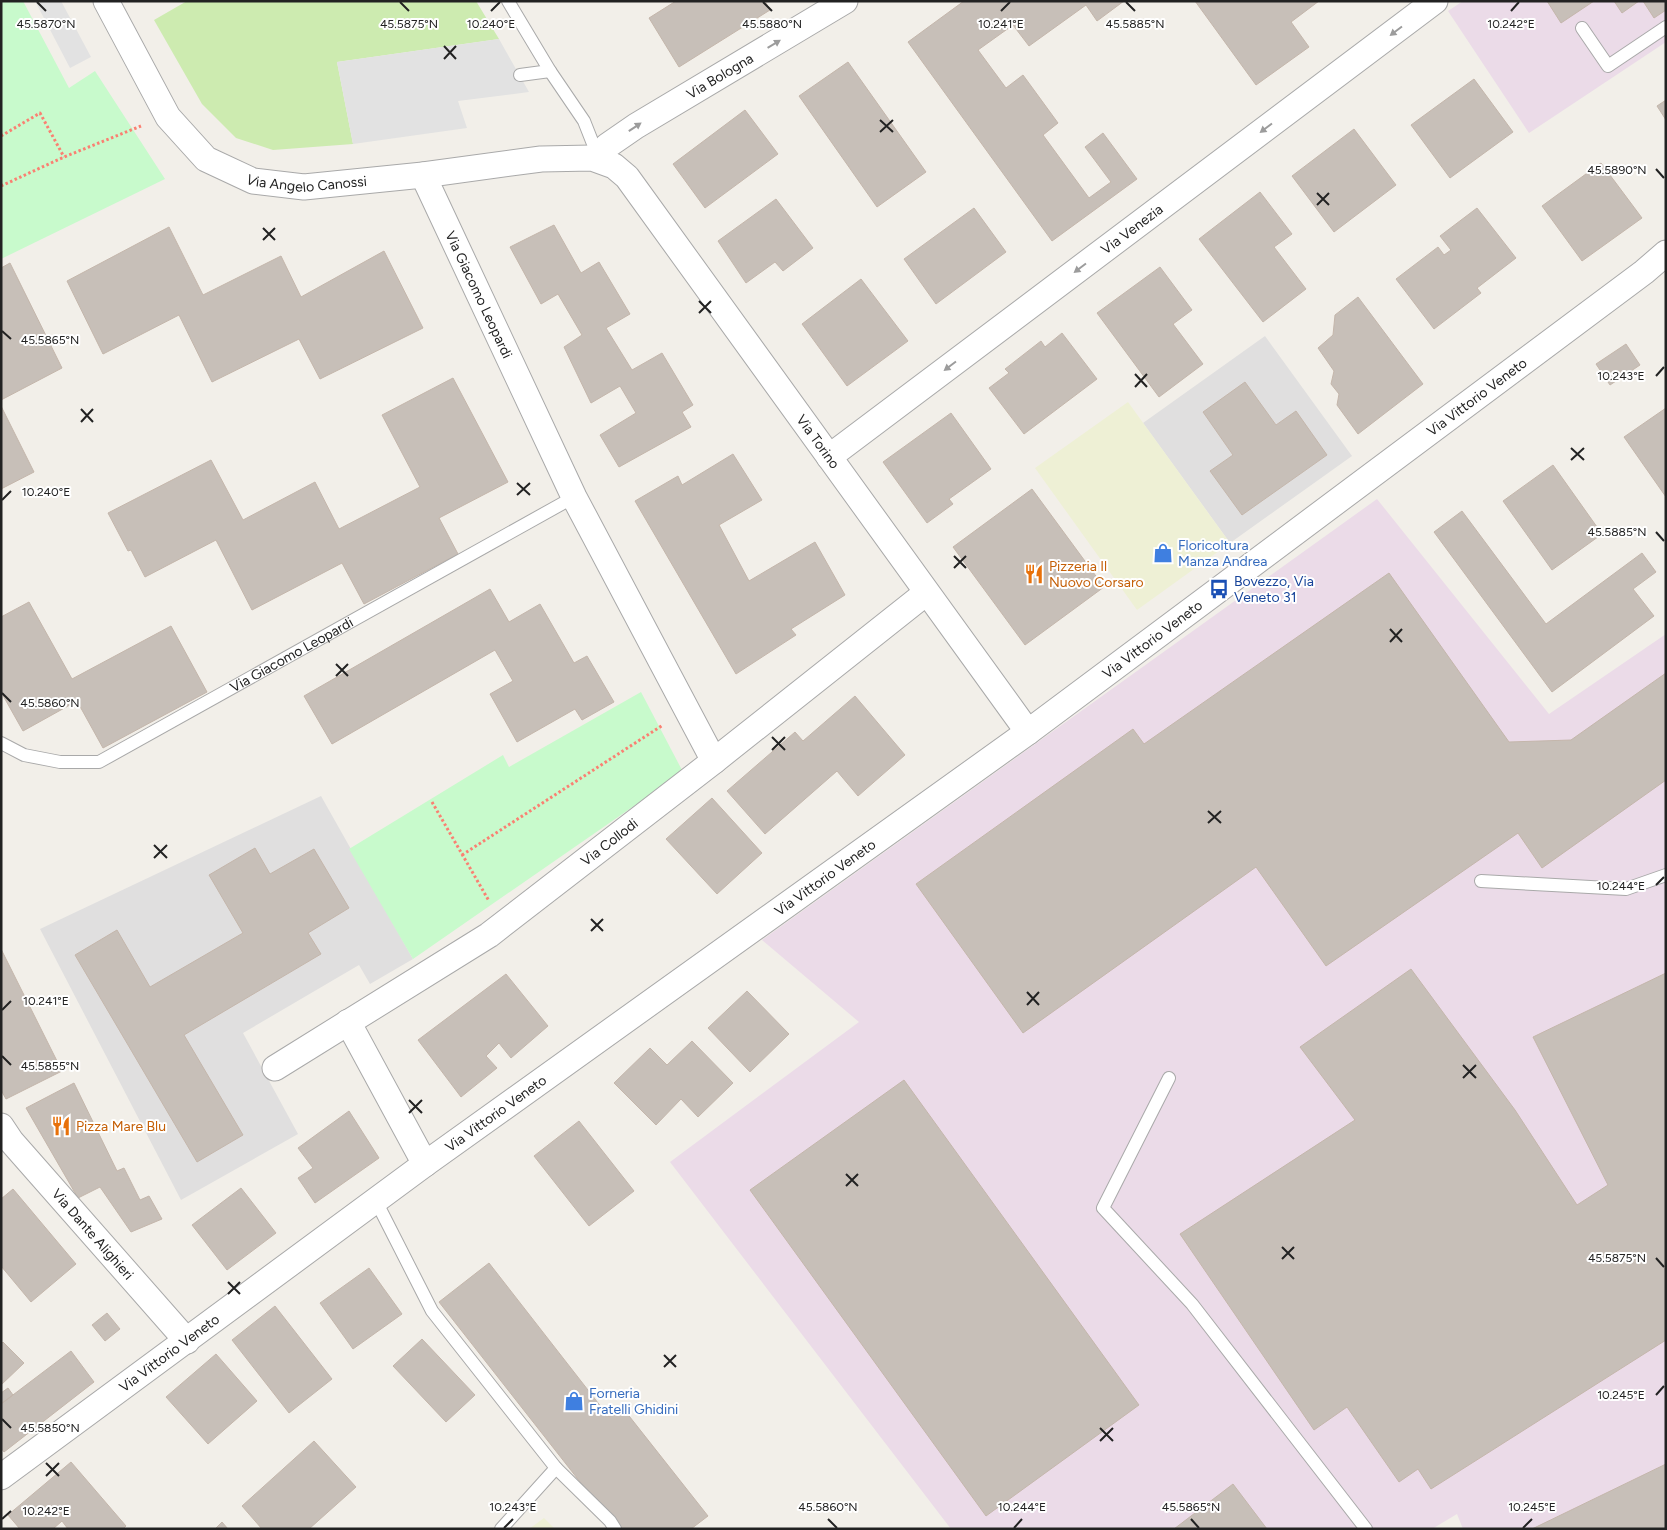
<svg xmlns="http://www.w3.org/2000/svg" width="1667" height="1530" viewBox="0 0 1667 1530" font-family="Figtree,sans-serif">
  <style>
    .residential { fill: #e0dfdf }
    .industrial { fill: #ebdbe8 }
    .farmland { fill: #eef0d5 }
    .grass { fill: #cdebb0 }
    .park { fill: #c8facc }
    .parking { fill: #e2e2e2 }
    .building { fill: #c7bfb8; stroke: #c4b6ab }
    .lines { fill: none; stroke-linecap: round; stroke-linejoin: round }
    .service-casing { stroke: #a9a9a9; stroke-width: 14 }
    .minor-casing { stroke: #a9a9a9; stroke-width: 27 }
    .path { stroke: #fa8072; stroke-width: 3; stroke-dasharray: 2.5 2.5; stroke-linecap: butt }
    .service { stroke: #fff; stroke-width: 12 }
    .minor { stroke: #fff; stroke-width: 25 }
    .oneway { fill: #9c9c9c }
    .ticks { fill: none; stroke: #222; stroke-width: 2 }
    .labels { text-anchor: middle; stroke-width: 4; stroke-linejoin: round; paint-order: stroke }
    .street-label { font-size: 14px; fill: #222; stroke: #fff }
    .shop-label { font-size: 14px; fill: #366cbe; stroke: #fff; text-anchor: start }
    .food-label { font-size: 14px; fill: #c56008; stroke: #fff; text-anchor: start }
    .transit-label { font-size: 14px; fill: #164399; stroke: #fff; text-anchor: start }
    .ticks-label { font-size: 12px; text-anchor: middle; fill: #222; stroke: #fff; stroke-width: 4; stroke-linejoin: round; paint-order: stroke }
  </style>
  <rect width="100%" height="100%" fill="#f2efe9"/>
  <path class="residential" d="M1265,336L1352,456L1230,543L1143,423Z
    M321,796L413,959L370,984L359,965L243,1033L298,1134L181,1200L40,929Z"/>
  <path class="industrial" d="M1463,1H1666V42L1529,133L1448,11Z
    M1377,499L1549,714L1666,634V1529H1463L1457,1514L1432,1529H951L670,1162L859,1022L762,940Z"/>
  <path class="farmland" d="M1128,402L1230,543L1137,610L1035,468Z
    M544,1518L555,1529H529Z"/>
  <path class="grass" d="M187,1H476L499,39L337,62L353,144L273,150L236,138L202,104L154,20Z"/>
  <path class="park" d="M1,1H23L69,88L95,71L165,179L1,259Z
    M641,692L683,772L413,959L349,849L503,755L509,767Z"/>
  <path class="parking" d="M35,1H61L91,57L70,68Z
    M499,39L529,92L458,101L467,128L353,144L337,62Z"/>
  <path class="building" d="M676,1H765L770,10L679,67L649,18Z
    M964,1H1124L1097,21L1086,5L1029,46L1013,25L978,50L1006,88L1023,75L1058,123L1043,135L1089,198L1111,182L1085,147L1103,133L1137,179L1052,241L908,42Z
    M1195,1H1319L1291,22L1309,47L1256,85Z
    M1547,1H1594L1561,23Z
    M1614,1H1639L1622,13Z
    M1643,1H1666V10L1654,18Z
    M848,62L926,172L877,207L799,96Z
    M1474,79L1513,132L1450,178L1411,125Z
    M1666,100V120L1657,106Z
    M745,110L778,154L705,208L673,164Z
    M1354,129L1396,185L1334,232L1292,176Z
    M1601,163L1642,218L1582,261L1542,206Z
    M1260,192L1292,234L1274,247L1306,289L1263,322L1199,239Z
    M776,199L813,248L783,271L775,262L746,283L718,241Z
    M974,208L1006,252L936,304L904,259Z
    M1477,208L1516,258L1477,288L1481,293L1434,329L1396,279L1438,247L1444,255L1451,250L1440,236Z
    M554,225L581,273L599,262L630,314L606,328L632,370L662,353L693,405L682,412L691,427L619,467L600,435L636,413L620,386L591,403L564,347L582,335L558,294L541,304L510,247Z
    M169,227L203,295L281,256L301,297L384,251L423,328L320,379L299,339L212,382L179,315L103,354L67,281Z
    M10,263L62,368L1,400V268Z
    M1160,267L1192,310L1173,324L1203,364L1159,397L1097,313Z
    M861,279L908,341L847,386L802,324Z
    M1358,297L1423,384L1358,434L1337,405L1339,394L1331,384L1334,371L1318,348L1333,335L1335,315Z
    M1062,333L1097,379L1024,434L989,388L1009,373L1005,369L1041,341L1045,347Z
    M1626,344L1640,365L1610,385L1596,364Z
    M453,378L508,482L439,518L458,554L364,604L342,563L252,610L216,540L145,577L131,550L128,551L108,513L211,460L243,520L315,482L339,529L420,487L382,415Z
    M1245,382L1276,425L1296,411L1327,455L1242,515L1210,471L1233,455L1203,412Z
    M1,406L34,472L1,489Z
    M1666,408V497L1624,437Z
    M951,413L991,469L949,499L953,504L927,523L883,462Z
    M733,454L762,500L719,525L749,581L815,542L845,595L791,629L796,635L736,674L635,501L678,476L682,485Z
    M1553,465L1602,534L1552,570L1503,501Z
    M1032,489L1104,587L1025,645L953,547Z
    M1462,511L1546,624L1642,553L1656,572L1633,589L1654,616L1552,692L1434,532Z
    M1389,573L1509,742L1571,740L1666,673V780L1542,868L1518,833L1326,966L1256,867L1023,1033L916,884L1133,729L1144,744Z
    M490,589L509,622L540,604L574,663L587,656L614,702L582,720L575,709L517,742L490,694L513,681L495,650L332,744L304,696Z
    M29,602L72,679L171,626L207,692L103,748L77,701L23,731L1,692V617Z
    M855,696L905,755L858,796L837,771L765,834L727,791L795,732L803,741Z
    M712,798L762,853L717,894L666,839Z
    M255,848L270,874L314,849L349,908L308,933L321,954L184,1035L243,1135L197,1162L75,955L117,930L150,987L243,933L209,875Z
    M1,949L62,1071L6,1099L1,1090Z
    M1411,969L1515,1110L1577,1205L1608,1185L1533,1037L1666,973V1340L1431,1489L1418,1469L1399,1482L1347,1407L1314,1430L1180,1234L1355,1120L1300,1047Z
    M506,974L548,1026L511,1058L499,1043L486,1056L497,1068L461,1097L418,1040Z
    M747,991L789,1034L750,1072L708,1028Z
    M692,1041L733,1083L698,1117L681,1099L656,1125L614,1083L650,1048L667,1065Z
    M904,1080L1139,1405L986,1516L750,1190Z
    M74,1083L117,1171L124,1168L140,1200L149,1196L162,1219L131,1232L100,1187L78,1198L26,1108Z
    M349,1111L379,1158L315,1203L298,1178L313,1168L298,1148Z
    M579,1121L634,1191L589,1226L534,1156Z
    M241,1188L276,1233L227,1270L192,1225Z
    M13,1189L76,1264L31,1302L1,1266V1199Z
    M489,1263L609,1417L622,1407L708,1516L691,1529H617L439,1302Z
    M369,1268L402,1314L353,1349L320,1303Z
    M275,1306L332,1379L289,1413L232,1340Z
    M107,1313L120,1329L105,1341L92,1325Z
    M422,1339L475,1395L446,1422L393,1366Z
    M3,1342L24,1363L1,1385V1344Z
    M71,1351L94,1382L4,1452L1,1448V1404Z
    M216,1354L257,1401L208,1444L166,1397Z
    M8,1388L13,1395L1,1404V1393Z
    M314,1441L356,1487L309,1529H262L242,1506Z
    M71,1462L126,1526L123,1529H68L62,1521L53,1529H20L8,1515Z
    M1666,1464V1529H1532Z
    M1233,1484L1267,1529H1174Z
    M222,1522L228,1529H215Z"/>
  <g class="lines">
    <defs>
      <g id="service">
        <path d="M508,1L550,71L584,121L599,159"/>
        <path d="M1582,28L1608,66L1666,27"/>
        <path d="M520,75L550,71"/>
        <path id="s1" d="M1,743L24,755L60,762H99L574,497"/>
        <path d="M1481,881L1626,889L1666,875"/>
        <path d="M1169,1078L1103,1208L1192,1304L1366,1529"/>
        <path d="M376,1201L432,1311L556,1468L610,1521L615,1529"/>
        <path d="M501,1529L556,1468"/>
      </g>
      <g id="minor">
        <path id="s2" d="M106,1L168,117L206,159L253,181L304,187L423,175L541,159L592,158L614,166L627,177L1028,732"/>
        <path id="s3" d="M599,159L607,146L636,126L845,1"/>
        <path id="s4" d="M423,175L574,497L714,761"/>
        <path id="s5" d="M829,457L1435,1"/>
        <path d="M348,1022L425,1164"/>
        <path id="s6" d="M275,1068L489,935L714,761L926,593"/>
        <path id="s7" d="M1,1126L11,1141L187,1341"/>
        <path id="s8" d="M1,1477L425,1164L1028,732L1644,272L1666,253"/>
      </g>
    </defs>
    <use href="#service" class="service-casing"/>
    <use href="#minor" class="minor-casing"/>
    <path class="path" d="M1,136L40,113L64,157
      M1,186L64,157L141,126
      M432,802L489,901
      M462,855L663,725"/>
    <use href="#service" class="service"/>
    <use href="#minor" class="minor"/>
  </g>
  <defs><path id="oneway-solid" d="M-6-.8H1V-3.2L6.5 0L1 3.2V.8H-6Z" transform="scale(1.25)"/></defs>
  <g class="oneway">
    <use href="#oneway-solid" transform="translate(1396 31) rotate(143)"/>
    <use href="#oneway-solid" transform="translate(774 44) rotate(-31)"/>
    <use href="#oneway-solid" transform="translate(635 127) rotate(-34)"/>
    <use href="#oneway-solid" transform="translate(1266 128) rotate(143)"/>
    <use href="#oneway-solid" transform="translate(1080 268) rotate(143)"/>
    <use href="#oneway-solid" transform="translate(950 366) rotate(143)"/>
  </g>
  <path class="ticks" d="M37,2L46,11M400,2L409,11M763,2L772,11M1126,2L1135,11M491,11L500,2M1001,11L1010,2M1511,11L1519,2M444,46L456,59M444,59L456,46M880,120L893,132M880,132L893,120M1656,169L1664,178M1317,193L1329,205M1317,205L1329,193M263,228L275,240M263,240L275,228M699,301L711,313M699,313L711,301M2,331L11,339M1135,374L1147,387M1656,376L1664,367M1135,387L1147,374M81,409L93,422M81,422L93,409M1571,448L1584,460M1571,460L1584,448M517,483L530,495M517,495L530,483M2,500L11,491M1656,532L1664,541M954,556L966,568M954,568L966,556M1390,629L1402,642M1390,642L1402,629M336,664L348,676M336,676L348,664M2,693L11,702M772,737L785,750M772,750L785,737M1208,811L1221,823M1208,823L1221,811M154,845L167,858M154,858L167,845M1656,885L1664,877M591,919L603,931M591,931L603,919M1027,992L1039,1005M1027,1005L1039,992M2,1010L11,1001M2,1056L11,1065M1463,1065L1476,1078M1463,1078L1476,1065M409,1100L422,1113M409,1113L422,1100M846,1174L858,1186M846,1186L858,1174M1282,1247L1294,1259M1656,1258L1664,1267M1282,1259L1294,1247M228,1282L240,1294M228,1294L240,1282M664,1355L676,1367M664,1367L676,1355M1656,1395L1664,1386M2,1419L11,1428M1100,1428L1113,1441M1100,1441L1113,1428M46,1463L59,1476M46,1476L59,1463M2,1519L11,1511M828,1519L837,1528M1191,1519L1199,1528M504,1528L513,1519M1014,1528L1022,1519M1523,1528L1532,1519"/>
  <defs>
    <symbol id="shop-bare" viewBox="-9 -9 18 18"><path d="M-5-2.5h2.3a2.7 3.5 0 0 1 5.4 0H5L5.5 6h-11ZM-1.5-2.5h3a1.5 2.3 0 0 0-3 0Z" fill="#3f7fe0" stroke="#fff" stroke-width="2.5" paint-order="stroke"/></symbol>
    <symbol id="restaurant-bare" viewBox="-9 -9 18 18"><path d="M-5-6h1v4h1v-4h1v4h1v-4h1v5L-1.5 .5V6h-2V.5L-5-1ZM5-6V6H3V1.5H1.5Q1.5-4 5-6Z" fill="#e8710a" stroke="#fff" stroke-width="2.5" paint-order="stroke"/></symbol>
    <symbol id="bus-bare" viewBox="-9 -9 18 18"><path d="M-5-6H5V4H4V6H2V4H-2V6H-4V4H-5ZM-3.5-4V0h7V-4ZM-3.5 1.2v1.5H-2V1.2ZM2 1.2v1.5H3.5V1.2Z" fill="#1a4fb4" stroke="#fff" stroke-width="2.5" paint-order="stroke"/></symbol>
  </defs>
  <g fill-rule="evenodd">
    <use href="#shop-bare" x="1149" y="539" width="28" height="28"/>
    <use href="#restaurant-bare" x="1020" y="560" width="28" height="28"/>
    <use href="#bus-bare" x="1205" y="575" width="28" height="28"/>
    <use href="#restaurant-bare" x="47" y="1112" width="28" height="28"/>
    <use href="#shop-bare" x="560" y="1387" width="28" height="28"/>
  </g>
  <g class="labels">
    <g class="street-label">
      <text dy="5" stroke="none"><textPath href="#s3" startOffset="148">Via Bologna</textPath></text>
      <text dy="5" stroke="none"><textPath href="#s2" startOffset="294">Via Angelo Canossi</textPath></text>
      <text dy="5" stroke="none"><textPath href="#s5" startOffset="379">Via Venezia</textPath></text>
      <text dy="5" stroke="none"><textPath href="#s4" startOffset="132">Via Giacomo Leopardi</textPath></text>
      <text dy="5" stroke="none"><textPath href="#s8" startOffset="1829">Via Vittorio Veneto</textPath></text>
      <text dy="5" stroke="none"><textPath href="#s2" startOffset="948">Via Torino</textPath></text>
      <text dy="5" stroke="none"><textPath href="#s8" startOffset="1424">Via Vittorio Veneto</textPath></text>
      <text dy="5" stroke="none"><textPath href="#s1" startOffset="322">Via Giacomo Leopardi</textPath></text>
      <text dy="5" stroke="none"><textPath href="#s6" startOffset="404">Via Collodi</textPath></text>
      <text dy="5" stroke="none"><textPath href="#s8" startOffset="1019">Via Vittorio Veneto</textPath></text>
      <text dy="5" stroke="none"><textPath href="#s8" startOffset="614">Via Vittorio Veneto</textPath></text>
      <text dy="5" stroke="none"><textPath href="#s7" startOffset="142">Via Dante Alighieri</textPath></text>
      <text dy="5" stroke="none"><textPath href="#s8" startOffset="209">Via Vittorio Veneto</textPath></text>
    </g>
    <g class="shop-label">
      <text x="1178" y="550">Floricoltura<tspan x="1178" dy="16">Manza Andrea</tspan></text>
      <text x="589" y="1398">Forneria<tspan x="589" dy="16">Fratelli Ghidini</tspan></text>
    </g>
    <g class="food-label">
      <text x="1049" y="571">Pizzeria Il<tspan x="1049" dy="16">Nuovo Corsaro</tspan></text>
      <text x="76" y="1131">Pizza Mare Blu</text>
    </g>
    <g class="transit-label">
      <text x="1234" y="586">Bovezzo, Via<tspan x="1234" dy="16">Veneto 31</tspan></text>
    </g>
  </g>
  <g class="ticks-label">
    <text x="46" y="28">45.5870°N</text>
    <text x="409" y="28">45.5875°N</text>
    <text x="491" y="28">10.240°E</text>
    <text x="772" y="28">45.5880°N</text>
    <text x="1001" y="28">10.241°E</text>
    <text x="1135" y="28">45.5885°N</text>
    <text x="1511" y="28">10.242°E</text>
    <text x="1617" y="174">45.5890°N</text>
    <text x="50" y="344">45.5865°N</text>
    <text x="1621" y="380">10.243°E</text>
    <text x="46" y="496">10.240°E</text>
    <text x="1617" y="536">45.5885°N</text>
    <text x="50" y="707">45.5860°N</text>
    <text x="1621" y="890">10.244°E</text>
    <text x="46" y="1005">10.241°E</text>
    <text x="50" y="1070">45.5855°N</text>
    <text x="1617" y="1262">45.5875°N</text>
    <text x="1621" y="1399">10.245°E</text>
    <text x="50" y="1432">45.5850°N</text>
    <text x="513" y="1511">10.243°E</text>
    <text x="828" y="1511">45.5860°N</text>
    <text x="1022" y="1511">10.244°E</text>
    <text x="1191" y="1511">45.5865°N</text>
    <text x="1532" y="1511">10.245°E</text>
    <text x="46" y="1515">10.242°E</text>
  </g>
  <rect width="1667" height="1530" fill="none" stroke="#222222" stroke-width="5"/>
</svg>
